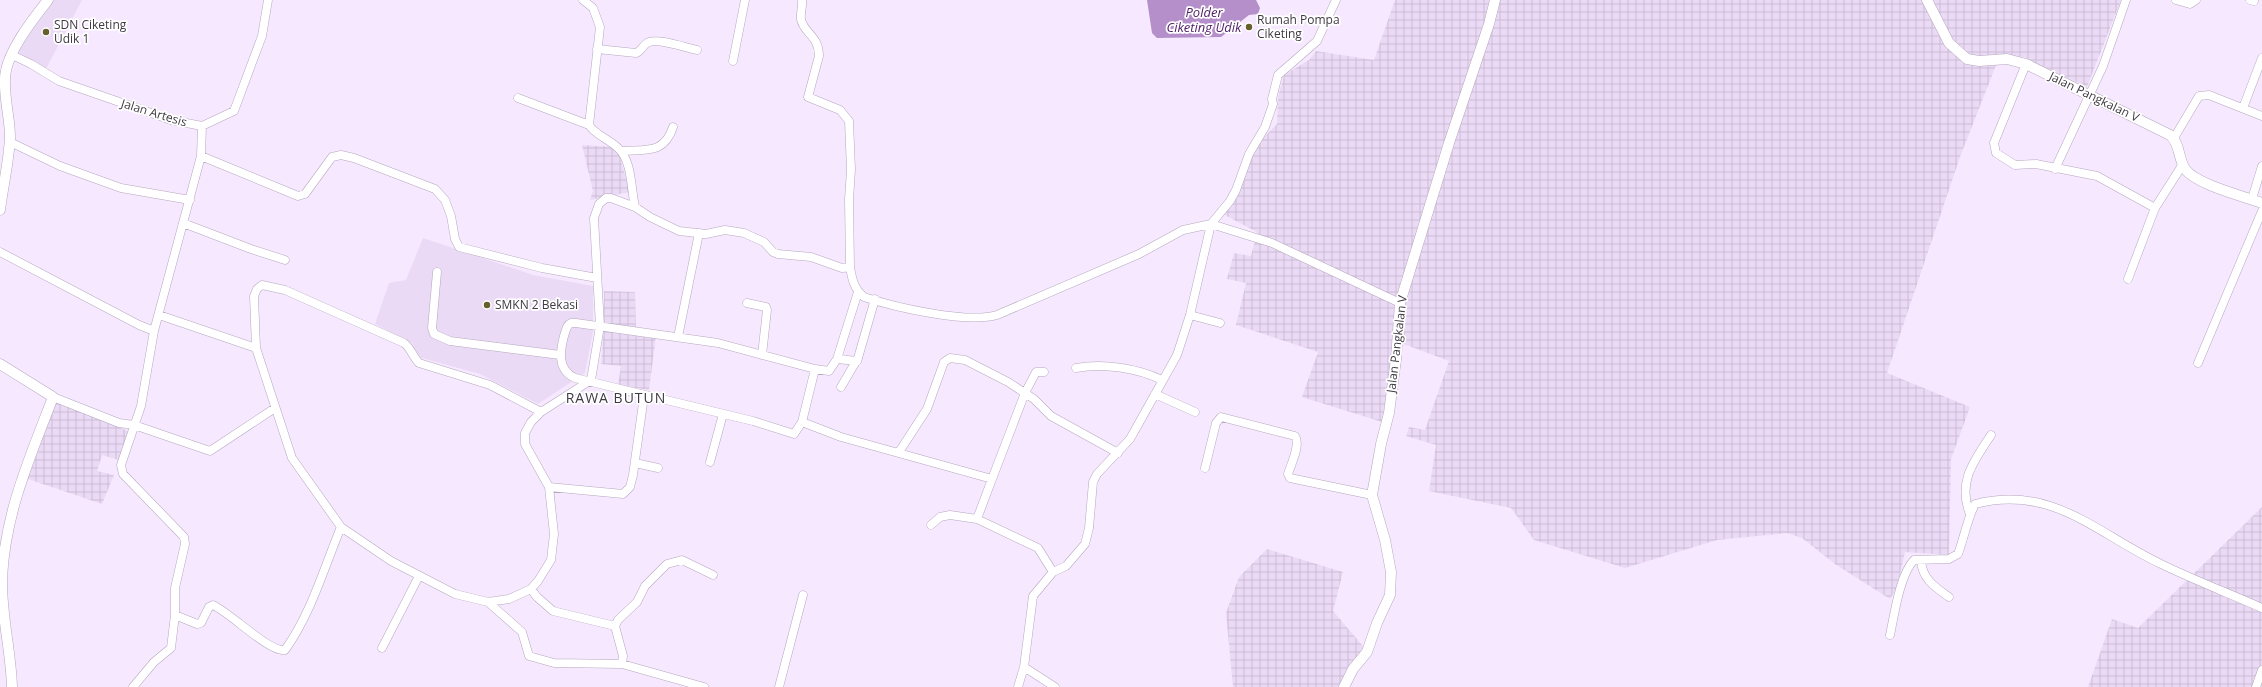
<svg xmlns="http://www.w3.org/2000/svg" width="2262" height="687" viewBox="0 0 2262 687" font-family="'Open Sans',sans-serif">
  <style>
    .built { fill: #ebdaf6 }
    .industrial { fill: url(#industrial-grid) }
    .water { fill: #b58fca }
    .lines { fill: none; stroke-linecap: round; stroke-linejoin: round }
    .minor-casing { stroke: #b5a8bd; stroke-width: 9 }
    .tertiary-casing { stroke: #b5a8bd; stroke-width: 11 }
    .minor { stroke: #fff; stroke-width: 8 }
    .tertiary { stroke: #fff; stroke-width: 10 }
    .poi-dot { fill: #65602c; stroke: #fff; stroke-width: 1.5 }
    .labels { text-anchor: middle; stroke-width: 3.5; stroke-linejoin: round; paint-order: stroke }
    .poi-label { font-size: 12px; fill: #3f3942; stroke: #fff; text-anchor: start }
    .street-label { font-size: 12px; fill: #3f3942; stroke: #fff }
    .water-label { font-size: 13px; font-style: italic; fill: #512168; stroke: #fff }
    .quarter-label { font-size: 14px; letter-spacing: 1px; fill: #3f3942; stroke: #fff }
  </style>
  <defs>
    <pattern id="industrial-grid" width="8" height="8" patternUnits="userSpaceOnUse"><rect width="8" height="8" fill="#ebdaf6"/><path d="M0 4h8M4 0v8" fill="none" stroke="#cbbcd4"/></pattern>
  </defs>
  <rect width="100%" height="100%" fill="#f6e8ff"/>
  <path class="built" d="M53,0H82L46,69L16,51L39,14Z
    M423,238L533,275L593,286V332L585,373L538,404L480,374L418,357L412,343L375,324L389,283L406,280Z"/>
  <path class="industrial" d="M1395,0H2121L2087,87L2024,57L2000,55L1960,157L1887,373L1970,407L1951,459L1949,555L1905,552L1897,588L1890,599L1835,564L1802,538L1787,533L1717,540L1625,568L1534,540L1511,508L1429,491L1436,445L1406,436L1409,427L1425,430L1449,361L1393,340L1394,354L1382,422L1302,397L1318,352L1236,325L1246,283L1227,279L1234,253L1251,256L1257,232L1221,213L1244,179L1253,148L1277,124L1278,97L1284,75L1309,60L1316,51L1374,60Z
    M582,145L617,147L630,192L590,200L593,191Z
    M604,291L635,292L636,331L656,336L649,390L618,385L621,366L601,364L604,328Z
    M57,400L128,431L119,460L102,455L97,471L114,475L102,504L28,479Z
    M2262,507V687H2088L2112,619L2138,628Z
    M1267,549L1343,572L1333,611L1368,652L1350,687H1233L1226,613L1239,577Z"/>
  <path class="water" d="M1147,0H1256L1260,8L1258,14L1249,15L1221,37L1157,38L1152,33Z"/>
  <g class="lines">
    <defs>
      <path id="minor" d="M583,0L593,8L600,27L589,125C595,135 609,139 618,148C632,160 631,189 635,207
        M802,0C803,6 800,13 801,19C803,33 819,35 819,56L808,97L840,110L849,121L851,170L849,199L850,267
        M2176,0L2190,4L2196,0
        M2250,0L2254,1
        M597,49L636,53C642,51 642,46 647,43C657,37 686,48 697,50
        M12,55L31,64L59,81L171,120L202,126L234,111L262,36L268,0
        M733,61L745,0
        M2026,64L1994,143L1996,153L2015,165L2036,164L2097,176L2155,208
        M518,98L589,125
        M2243,108L2262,58
        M2174,138L2199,96L2209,95L2262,116
        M10,142L60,166L121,188L190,200
        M621,151C645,149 664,155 673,127
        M201,156L298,196L305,194L332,157L341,155L354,158L435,189L445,200L451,216L455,239L459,247L542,268L597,278
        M2055,169L2103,66L2126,0
        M2252,199L2262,166
        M183,223L251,249L285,260
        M0,252L139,325L154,331
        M437,272L432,328L434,334L450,341L560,355
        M2128,279L2155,208L2183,164
        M747,303L766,307L767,310L762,355
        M159,315L256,348
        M1190,315L1220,323
        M678,337L699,233
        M837,359L857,361
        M2198,363L2262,211
        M1076,368C1104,363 1137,368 1162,380
        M815,369L718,343L576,323H571C566,325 566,331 564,336C560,351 557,370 575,378L753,421L794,434L802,422L815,369L829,371L837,359L858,292
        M841,387L858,358L875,299
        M1155,394L1195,412
        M53,397L119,423L134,425L210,451L275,408
        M541,412L490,385L419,363C412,356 411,348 404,343L285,290L262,285L257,289L254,296L256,348L292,458L341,527L391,561L455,594L488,602L509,599L531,589L538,581L551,560L554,534L549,487L525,444V433L531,422L541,412L591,380L600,326L594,218L599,204L606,198H611L635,207L650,217L679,231L706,234L725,230L744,233L764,242L773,252L778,254L811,257L842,268L850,267C852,279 854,289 864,297C894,307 967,324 997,315L1139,254L1183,230L1211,224L1272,243L1400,303
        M802,422L841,437L992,479L1025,393L1036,372H1044
        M899,452L927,409L944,362L950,358L965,360L1008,382L1034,399L1051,416L1118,453
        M710,462L723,414
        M635,463L658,468
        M1205,468L1216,423L1221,417L1295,436C1301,445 1291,464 1288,474L1290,478L1372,495
        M549,487L623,494L630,487L633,475L644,396
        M1970,514C1957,482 1974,461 1991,435
        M977,519L992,479
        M931,525L940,517L950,515L977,519L1038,548L1053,572
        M1921,560C1922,579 1935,587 1949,597
        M531,589L537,597L553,611L615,626L623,656L622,664
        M488,602L522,632L529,656L554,663L622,664L704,687
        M175,615L197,624L201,623L209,607L213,605C232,614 270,653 285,650C311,614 324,568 341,527
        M615,626L618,620L637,602L645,586L667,564L682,560L713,575
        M1890,635C1894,616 1900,574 1914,560L1949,559L1958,554C1964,538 1967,520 1975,504C2053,484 2097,534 2161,564C2194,580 2228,593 2262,608
        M382,648L419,576
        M1024,667L1055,687
        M133,687L154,662L171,648L175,615V588L185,544L184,537L123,474L121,465L141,406L154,331L201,156L202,126
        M779,687L803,595
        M1018,687L1024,667L1033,596L1053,572L1066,566L1085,544L1089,528L1093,482L1097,474L1130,439L1177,355L1190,315L1211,224L1230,201L1236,190L1249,154L1265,127L1273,104L1272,99L1278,75L1317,41L1336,0
        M2256,687L2262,670"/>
      <path id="tertiary" d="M1927,0L1949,43L1967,59L1979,61L2007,59L2026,64L2170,135C2180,143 2178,158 2185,169C2197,185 2243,196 2262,203
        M0,210C3,186 9,161 10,137C10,118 4,99 5,79C5,54 33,19 48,0
        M0,364L53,397C30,457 5,513 2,578C1,614 11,651 12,687
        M1344,687L1353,669L1367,652L1377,623L1390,595L1391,572L1385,540L1372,495L1381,444L1389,413L1396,359L1400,303L1449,143L1489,24L1495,0"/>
    </defs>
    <use href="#minor" class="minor-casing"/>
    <use href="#tertiary" class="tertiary-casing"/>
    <use href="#minor" class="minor"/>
    <use href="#tertiary" class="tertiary"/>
  </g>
  <g class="poi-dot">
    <circle cx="1249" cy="27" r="4"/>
    <circle cx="46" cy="32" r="4"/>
    <circle cx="487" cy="305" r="4"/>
  </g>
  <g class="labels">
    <g class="poi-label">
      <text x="1257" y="24">Rumah Pompa<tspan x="1257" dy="14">Ciketing</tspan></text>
      <text x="54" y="29">SDN Ciketing<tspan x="54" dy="14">Udik 1</tspan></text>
      <text x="495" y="309">SMKN 2 Bekasi</text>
    </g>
    <g class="street-label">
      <text transform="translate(2094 97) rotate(26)" y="4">Jalan Pangkalan V</text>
      <text transform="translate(154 113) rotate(17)" y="4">Jalan Artesis</text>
      <text transform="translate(1397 344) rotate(-83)" y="4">Jalan Pangkalan V</text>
    </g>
    <g class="water-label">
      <text x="1204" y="17">Polder<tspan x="1204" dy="15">Ciketing Udik</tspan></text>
    </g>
    <g class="quarter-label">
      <text x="616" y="403">RAWA BUTUN</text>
    </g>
  </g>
</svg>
